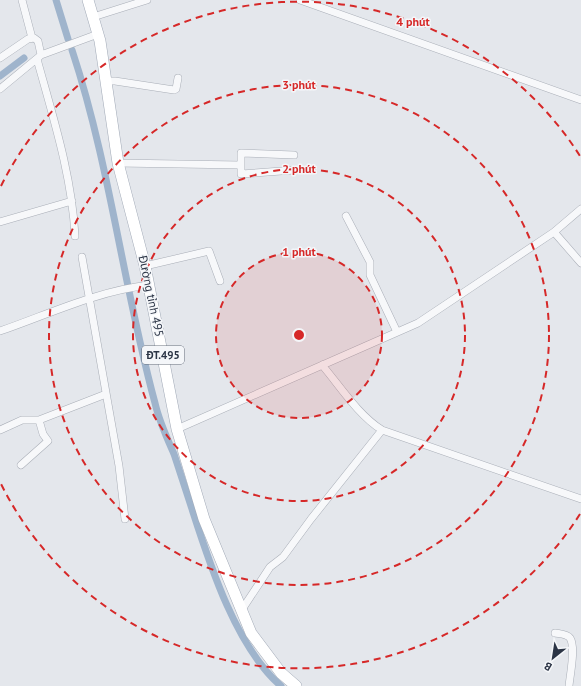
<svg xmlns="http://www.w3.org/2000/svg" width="581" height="686" viewBox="0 0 581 686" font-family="'PT Sans',sans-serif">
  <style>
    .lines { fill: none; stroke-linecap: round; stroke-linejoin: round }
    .canal { stroke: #9fb4cc; stroke-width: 7 }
    .minor-casing { stroke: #a9aeb7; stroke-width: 8 }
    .primary-casing { stroke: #a3abb8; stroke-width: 12 }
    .minor { stroke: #f7f8fa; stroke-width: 7 }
    .primary { stroke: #fff; stroke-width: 11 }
    .ring { fill: none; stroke: #d62828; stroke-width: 2; stroke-dasharray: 7 5 }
    .labels { text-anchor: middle; stroke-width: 3; stroke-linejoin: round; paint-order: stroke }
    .shield { fill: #f4f6f9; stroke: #676e7b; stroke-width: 1 }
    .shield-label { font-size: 11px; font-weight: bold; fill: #2b3445 }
    .street-label { font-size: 12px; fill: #2b3445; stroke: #f4f6f9 }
    .centre { fill: #d62828; stroke: #f4f6f9; stroke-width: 2 }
    .ring-label { font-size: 12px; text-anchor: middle; font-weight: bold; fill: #d62828; stroke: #f4f6f9; stroke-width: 3; stroke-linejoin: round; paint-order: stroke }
  </style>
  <rect width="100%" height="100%" fill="#e4e7ec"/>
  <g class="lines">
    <path class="canal" d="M56,0L68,39
      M72,50C110,165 123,286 155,403C159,421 167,438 174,454C180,472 186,491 192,509C210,565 236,647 281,686
      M0,76L24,58"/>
    <defs>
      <path id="minor" d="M22,0L32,38
        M300,0L581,100
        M93,17L147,0
        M0,58L28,39L34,38L38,41L41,55L98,34
        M37,59C53,117 72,176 75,236
        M106,81H115L174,90L176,89L178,78
        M0,89L40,56
        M294,155L241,153V174L295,170
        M118,163L240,165
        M346,216L370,262V275L397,332
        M0,222L72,201
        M554,232L581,263
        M82,257L119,466L125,519
        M145,266L209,251L220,281
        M0,331C49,314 97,291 149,285
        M322,365C340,386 358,415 382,430L581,499
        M177,429L418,323L554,232L581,209
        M0,430L22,420H39L106,394
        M21,465L48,441L43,434L39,420
        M241,611L270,567L283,557L311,519L382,430
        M555,633C560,634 567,634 570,638C576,647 570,675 569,686"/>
      <path id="primary" d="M88,0L100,41L118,163L145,266L177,429L204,519L251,633L281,673L296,686"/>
    </defs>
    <use href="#minor" class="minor-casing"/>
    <use href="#primary" class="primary-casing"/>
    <use href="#minor" class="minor"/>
    <use href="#primary" class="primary"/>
  </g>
  <circle cx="299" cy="335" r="83" fill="#d62828" fill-opacity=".12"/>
  <g class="ring">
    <circle cx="299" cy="335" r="83"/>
    <circle cx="299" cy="335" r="166"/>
    <circle cx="299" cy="335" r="250"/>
    <path d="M580 514A333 333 0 0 1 1 484M1 186A333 333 0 0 1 580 156"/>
  </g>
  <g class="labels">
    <rect class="shield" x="142" y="346" width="42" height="18" rx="3"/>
    <g class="shield-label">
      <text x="163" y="359">ĐT.495</text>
    </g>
    <g class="street-label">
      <text transform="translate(151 296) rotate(78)" y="4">Đường tỉnh 495</text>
    </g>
  </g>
  <circle cx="299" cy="335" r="6" class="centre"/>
  <g class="ring-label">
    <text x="413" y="26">4 phút</text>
    <text x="299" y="89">3 phút</text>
    <text x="299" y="173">2 phút</text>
    <text x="299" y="256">1 phút</text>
  </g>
  <g transform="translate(553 658) rotate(210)" stroke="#f4f6f9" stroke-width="3" paint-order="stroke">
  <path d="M0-3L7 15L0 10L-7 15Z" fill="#2b3445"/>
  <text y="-6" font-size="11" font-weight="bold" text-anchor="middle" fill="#2b3445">B</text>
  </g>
</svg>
